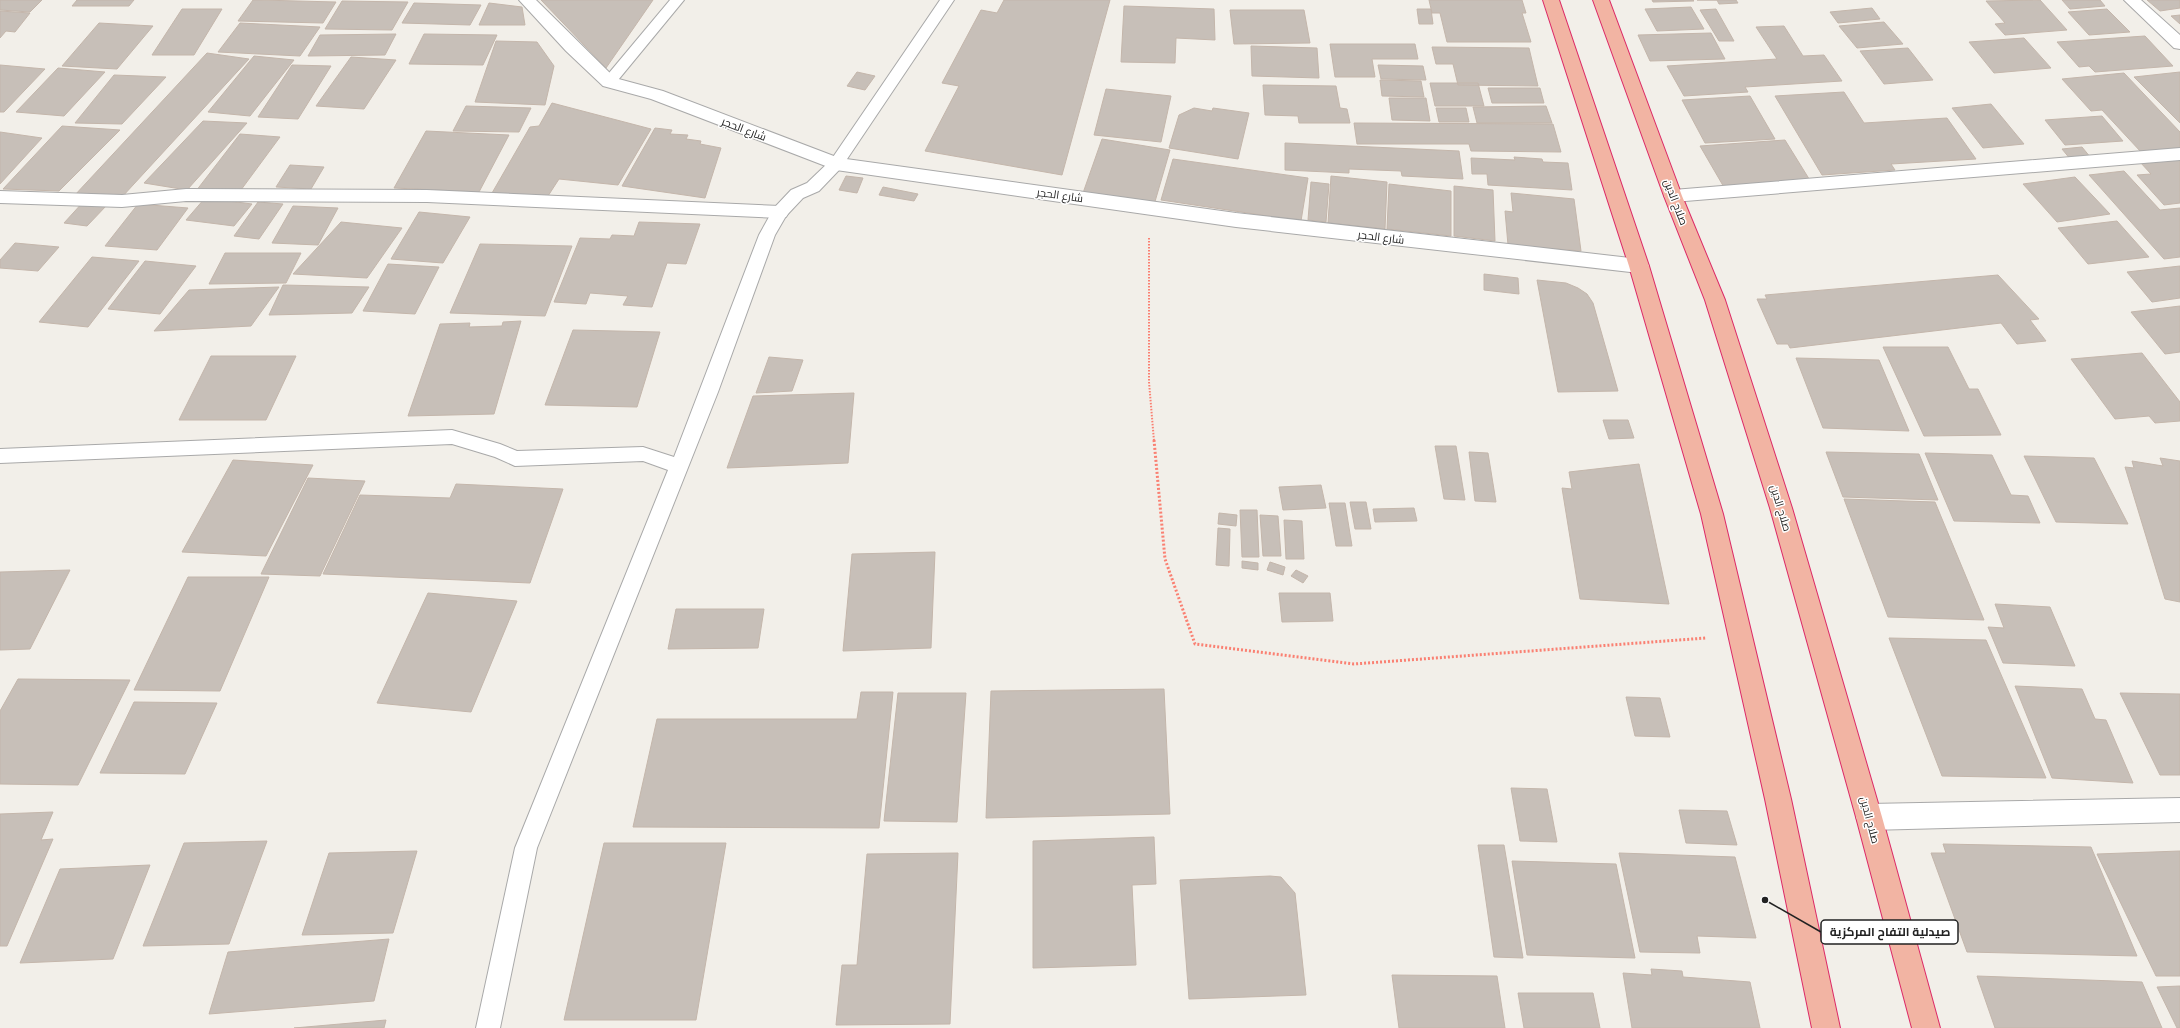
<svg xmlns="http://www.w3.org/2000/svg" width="2180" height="1028" viewBox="0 0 2180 1028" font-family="'Fira Sans',Cairo,sans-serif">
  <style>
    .building { fill: #c7bfb8; stroke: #c4b6ab }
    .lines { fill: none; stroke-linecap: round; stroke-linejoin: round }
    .service-casing { stroke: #a9a9a9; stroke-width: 2 }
    .minor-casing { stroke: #a9a9a9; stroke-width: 2 }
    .trunk-casing { stroke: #dc2a67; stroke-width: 2 }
    .path-far1 { stroke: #fa8072; stroke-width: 2; stroke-dasharray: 1.5 1.5; stroke-linecap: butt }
    .path { stroke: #fa8072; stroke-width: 3; stroke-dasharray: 2 2; stroke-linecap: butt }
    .service { fill: #fff; fill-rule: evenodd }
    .minor { fill: #fff; fill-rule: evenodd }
    .trunk { fill: #f2b4a3; fill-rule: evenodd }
    .labels { text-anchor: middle; stroke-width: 3; stroke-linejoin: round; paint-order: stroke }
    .street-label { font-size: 11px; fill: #222; stroke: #fff }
    .leader { fill: none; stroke: #222; stroke-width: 1.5 }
    .callout-dot { fill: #222; stroke: #fff; stroke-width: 1.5 }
    .callout { fill: #fff; stroke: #222; stroke-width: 1.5 }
    .callout-label { font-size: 12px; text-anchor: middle; font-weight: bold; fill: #222 }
  </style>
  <rect width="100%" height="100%" fill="#f2efe9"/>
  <path class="building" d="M0,0H42L30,12L0,10Z
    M77,0H134L129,6H72Z
    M253,0H260L336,2L323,23L238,21Z
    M541,0H653L606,68Z
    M1004,0H1110L1062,175L925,151L959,86L942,83L981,10L997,13Z
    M1429,0H1522L1526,13H1522L1531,42H1447L1440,13H1432Z
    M1652,0H1693L1694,1L1653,2Z
    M1697,0H1736L1738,3L1719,4L1717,0Z
    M2040,0L2067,30L2005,35L1995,24L2005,23L1986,1Z
    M2062,0H2100L2105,6L2070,9Z
    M2147,0H2180V8L2160,11Z
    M342,1L408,2L392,30L325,29Z
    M414,3L481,5L470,25L402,23Z
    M489,3L522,7L525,25H479Z
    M1124,6L1214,9L1215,40L1176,38L1175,63L1121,62Z
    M1691,7L1704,29L1657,31L1645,9Z
    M1872,8L1880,19L1838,23L1830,12Z
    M182,9H222L194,55H152Z
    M1417,9H1431L1433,24H1419Z
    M1716,9L1734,41H1719L1700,10Z
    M2107,9L2130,32L2089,35L2068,12Z
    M1230,10H1304L1310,43L1234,44Z
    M0,11L30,13L15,32L6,31L0,38Z
    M2180,15V24L2171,16Z
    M1884,22L1903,44L1857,48L1839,26Z
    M99,23L153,26L117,69L62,66Z
    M240,23L320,27L300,56L218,52Z
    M1784,26L1803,56L1824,55L1842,81L1745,87L1748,92L1684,96L1667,66L1777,59L1756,27Z
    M1711,33L1725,59L1650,61L1638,35Z
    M396,34L385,55L308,56L320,35Z
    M424,34L497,35L483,65L409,64Z
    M2145,36L2173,66L2095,72L2089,66L2079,67L2057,42Z
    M2024,38L2051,68L1994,73L1969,42Z
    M496,41L537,42L554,66L545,105L475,102Z
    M1330,44H1415L1418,59H1372L1375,77H1335Z
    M1251,46L1317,48L1319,78L1252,76Z
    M1432,47L1529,48L1538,86L1458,85L1453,64H1436Z
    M1908,48L1933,80L1884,84L1860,51Z
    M207,53L249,59L122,197L74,196Z
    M254,56L294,60L250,116L208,112Z
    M351,57L396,60L364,109L316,106Z
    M0,65L45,69L4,112H0Z
    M292,65L331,66L298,119L258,117Z
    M1378,65L1423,66L1426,80L1381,79Z
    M58,68L105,72L64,116L16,112Z
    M857,72L875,76L865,90L847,86Z
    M2180,72V123L2134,77Z
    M2124,73L2180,132V149L2141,152L2102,110L2091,111L2062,79Z
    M114,75L166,77L122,124L75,123Z
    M1380,80L1421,81L1424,97L1382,96Z
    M1430,83H1478L1484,106H1435Z
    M1263,85L1336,86L1340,108L1347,109L1350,123H1299L1298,116L1265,115Z
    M1488,88H1540L1544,103H1492Z
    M1106,89L1171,96L1161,142L1094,135Z
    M1844,92L1864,123L1947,118L1976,159L1891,164L1895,170L1822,175L1775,96Z
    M1750,96L1775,139L1705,143L1682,100Z
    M1389,98H1426L1430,121L1392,120Z
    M552,103L651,129L618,185L559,179L548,196L492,193L530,127L539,126Z
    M1991,104L2024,144L1983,148L1952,108Z
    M466,106L531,108L519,132L453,131Z
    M1546,106L1552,123H1477L1473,107Z
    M1194,108L1212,111L1213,108L1249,113L1238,159L1169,148L1179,115Z
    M1436,108H1466L1469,122H1439Z
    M2102,116L2123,141L2065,145L2045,120Z
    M203,121L247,123L187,190L144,183Z
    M1354,123L1553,124L1561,152L1471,151L1469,144H1357Z
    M62,126L120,130L59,191L3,189Z
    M655,128L672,130L670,134L688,135L686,139L701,141L700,144L721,148L705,198L622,186Z
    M426,131L509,135L479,192L394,188Z
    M0,132L42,138L0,184Z
    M240,134L280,137L238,194L196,191Z
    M1102,139L1170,150L1154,205L1083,193Z
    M1785,140L1811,182L1725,189L1700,146Z
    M1285,143L1459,151L1463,179L1402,176L1401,171L1349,169V173L1285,170Z
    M2082,147L2091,158L2071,160L2062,149Z
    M1514,157L1542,159L1543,162L1568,163L1572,190L1488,185L1487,174H1472L1471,158L1515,160Z
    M2180,158V203L2164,205L2137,175L2151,174L2140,162Z
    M1173,159L1308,178L1301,221L1161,200Z
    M290,165L324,167L311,189L276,187Z
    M2124,171L2160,210L2180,208V257L2164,259L2089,175Z
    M846,176L863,178L857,193L839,190Z
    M1331,176L1387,182L1385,229L1328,223Z
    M2075,177L2110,214L2057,222L2023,184Z
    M1311,182L1329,184L1326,222L1308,220Z
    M1389,184L1451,191V236L1387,229Z
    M1454,186L1493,190L1495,241L1454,236Z
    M883,187L918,194L914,201L879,195Z
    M1511,193L1574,199L1581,251L1508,245L1505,211L1513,212Z
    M205,198L252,204L234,226L186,220Z
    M84,201L107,205L87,226L64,223Z
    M258,202L283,204L259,239L234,236Z
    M138,204L188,208L157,250L105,246Z
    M293,206L338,208L318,245L272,243Z
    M419,212L470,217L443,263L391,259Z
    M2117,221L2149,257L2088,264L2058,228Z
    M341,222L402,228L367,278L293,274Z
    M639,222L700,224L686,264L667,263L652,307L623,305L628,296L590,293L586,304L554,302L580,238L610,239L612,235L634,236Z
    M15,243L59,247L38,271L0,268V260Z
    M480,244L572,246L545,316L450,313Z
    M225,253H301L286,283L209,284Z
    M92,257L139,261L88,327L39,322Z
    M145,261L196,266L160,314L108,309Z
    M388,264L439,267L415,314L363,311Z
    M2180,266V298L2152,302L2127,272Z
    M1484,274L1518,278L1519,294L1484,290Z
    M1998,275L2039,319L2030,320L2046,341L2017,344L2001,323L1790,348L1788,344H1777L1757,299H1767L1765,295Z
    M1537,280L1566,283L1578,288L1587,294L1593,303L1618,391L1558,392Z
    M283,285L369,287L352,313L269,315Z
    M279,287L251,326L154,331L189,290Z
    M2180,306V352L2165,354L2131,312Z
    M521,321L494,414L408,416L440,324L470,323L469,327L502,326L503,322Z
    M573,330L660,332L637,407L545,405Z
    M1883,347H1948L1969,389H1978L2001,435L1924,436Z
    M2142,353L2180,402V421L2155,423L2149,416L2115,419L2071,359Z
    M211,356H296L266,420H179Z
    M769,357L803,360L792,391L756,393Z
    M1796,358L1879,360L1909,431L1823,428Z
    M854,393L848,463L727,468L753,396Z
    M1603,420H1628L1634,438L1609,439Z
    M1435,446H1456L1465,500L1444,499Z
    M1469,452L1488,453L1496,502L1475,501Z
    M1826,452L1919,454L1938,500L1843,497Z
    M1925,453L1992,455L2011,495L2028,496L2040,523L1954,521Z
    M2024,456L2094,458L2128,524L2056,522Z
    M2160,458L2180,461V602L2165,599L2125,467L2134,468L2132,461L2163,466Z
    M233,460L313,465L266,556L182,552Z
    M1639,464L1669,604L1580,599L1562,488L1572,489L1569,472Z
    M308,478L365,481L320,576L261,574Z
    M456,484L563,489L530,583L323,574L360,495L450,498Z
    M1321,485L1326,508L1283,510L1279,487Z
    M1844,499L1935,502L1984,620L1888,617Z
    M1350,502H1366L1371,529H1355Z
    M1329,503H1345L1352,546H1336Z
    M1414,508L1417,521L1375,522L1373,509Z
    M1240,510H1257L1259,557H1242Z
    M1219,513L1237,515L1236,526L1218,524Z
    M1260,515L1278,516L1281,556H1263Z
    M1284,520L1302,521L1304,559H1286Z
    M1218,528L1230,529L1229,566L1216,565Z
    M935,552L931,648L843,651L852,554Z
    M1242,561L1258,563V570L1242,568Z
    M1270,562L1285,567L1283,575L1267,570Z
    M70,570L30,649L0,650V572Z
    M1296,570L1308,576L1303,583L1291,576Z
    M188,577H269L220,691L134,690Z
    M428,593L517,601L471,712L377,703Z
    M1279,593H1330L1333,621L1282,622Z
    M1995,604L2050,607L2075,666L2003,663L1988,627L2004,628Z
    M676,609H764L758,648L668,649Z
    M1889,638L1986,640L2046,778L1942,776Z
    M18,679L130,680L78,785L0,784V711Z
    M2015,686L2082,689L2095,719L2106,720L2133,783L2052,778Z
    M1164,689L1170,814L986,818L991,691Z
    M861,692H893L879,828L633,827L657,719H857Z
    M898,693H966L957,822L884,821Z
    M2120,693L2180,694V775H2160Z
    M1626,697L1660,698L1670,737L1635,736Z
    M134,702L217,703L185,774L100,773Z
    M1511,788L1547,789L1557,842L1520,841Z
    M1679,810L1727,811L1737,845L1686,843Z
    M53,812L41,840L53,839L7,946H0V814Z
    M1154,837L1156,884L1132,885L1136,965L1033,968V841Z
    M267,841L229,944L143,946L184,843Z
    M604,843H726L696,1020H564Z
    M1943,844L2091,847L2137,956L1967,952L1931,853H1946Z
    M1478,845H1504L1523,958L1494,957Z
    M417,851L393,933L302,935L329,853Z
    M2180,851V976H2156L2097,854Z
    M958,853L950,1024L836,1025L842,965H857L867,854Z
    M1619,853L1735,857L1756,938L1697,936L1700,953L1640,952Z
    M1512,861L1616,864L1635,958L1527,955Z
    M150,865L113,959L20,963L60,869Z
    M1270,876L1281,877L1295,893L1306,995L1189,999L1180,880Z
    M389,939L374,1001L209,1014L228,952Z
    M1651,969L1682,971L1683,977L1750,982L1760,1028H1632L1623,973L1652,975Z
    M1392,975L1497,976L1505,1028H1399Z
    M1977,976L2142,982L2162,1028H1995Z
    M2180,986V1028H2177L2157,987Z
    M1518,993H1593L1600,1028H1524Z
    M386,1020L384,1028H294Z"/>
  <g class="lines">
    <defs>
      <path id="service" d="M670,0H684L614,85H604L602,82L604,79Z
        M940,0H954L841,168L819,191L803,198L786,216L775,235L718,392L537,848L500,1028H476L515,848L668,470L643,461L515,466L495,457L452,444L0,463V449L452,430L500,444L517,451L643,447L674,457L759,235L774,208L791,190L807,183L831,160Z"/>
      <path id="minor" d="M519,0H536L615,78L663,91L839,158L1236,213L1639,259L1646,261L1649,266L1646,271L1639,273L1236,227L836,170L651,99L603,86L566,51Z
        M2124,0H2141L2180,35V49L2174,48Z
        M2180,148V160L1673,202L1667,200L1664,196L1667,192L1673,190Z
        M186,189L427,190L780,206L786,207L789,212L786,217L780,218L427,202L186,201L122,207L0,203V191L122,195Z
        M2180,798V822L1869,830L1860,826L1856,817L1860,808L1869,804Z"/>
      <path id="trunk" d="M1543,0H1559L1649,266L1723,514L1791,799L1840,1028H1812L1765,799L1701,514L1629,266Z
        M1593,0H1609L1682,196L1725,300L1792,508L1882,817L1940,1028H1912L1856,817L1770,508L1705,300L1664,196Z"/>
    </defs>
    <use href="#service" class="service-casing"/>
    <use href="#minor" class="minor-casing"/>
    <use href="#trunk" class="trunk-casing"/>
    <path class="path-far1" d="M1149,238V382L1154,441"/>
    <path class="path" d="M1154,440L1165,559L1195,644L1354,664L1706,638"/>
    <use href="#service" class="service"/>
    <use href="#minor" class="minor"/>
    <use href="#trunk" class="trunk"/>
  </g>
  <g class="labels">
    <g class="street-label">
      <text transform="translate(744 129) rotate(21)" y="4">شارع الحجر</text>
      <text transform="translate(1060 195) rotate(8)" y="4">شارع الحجر</text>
      <text transform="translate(1676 202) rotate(69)" y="4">صلاح الدين</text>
      <text transform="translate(1381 237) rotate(7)" y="4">شارع الحجر</text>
      <text transform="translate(1781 508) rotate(73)" y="4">صلاح الدين</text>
      <text transform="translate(1870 820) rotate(75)" y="4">صلاح الدين</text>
    </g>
  </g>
  <path class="leader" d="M1765 900L1821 932"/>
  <circle class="callout-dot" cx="1765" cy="900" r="4"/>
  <rect class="callout" x="1821" y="920" width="137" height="24" rx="4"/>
  <g class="callout-label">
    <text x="1890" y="936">صيدلية التفاح المركزية</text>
  </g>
</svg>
